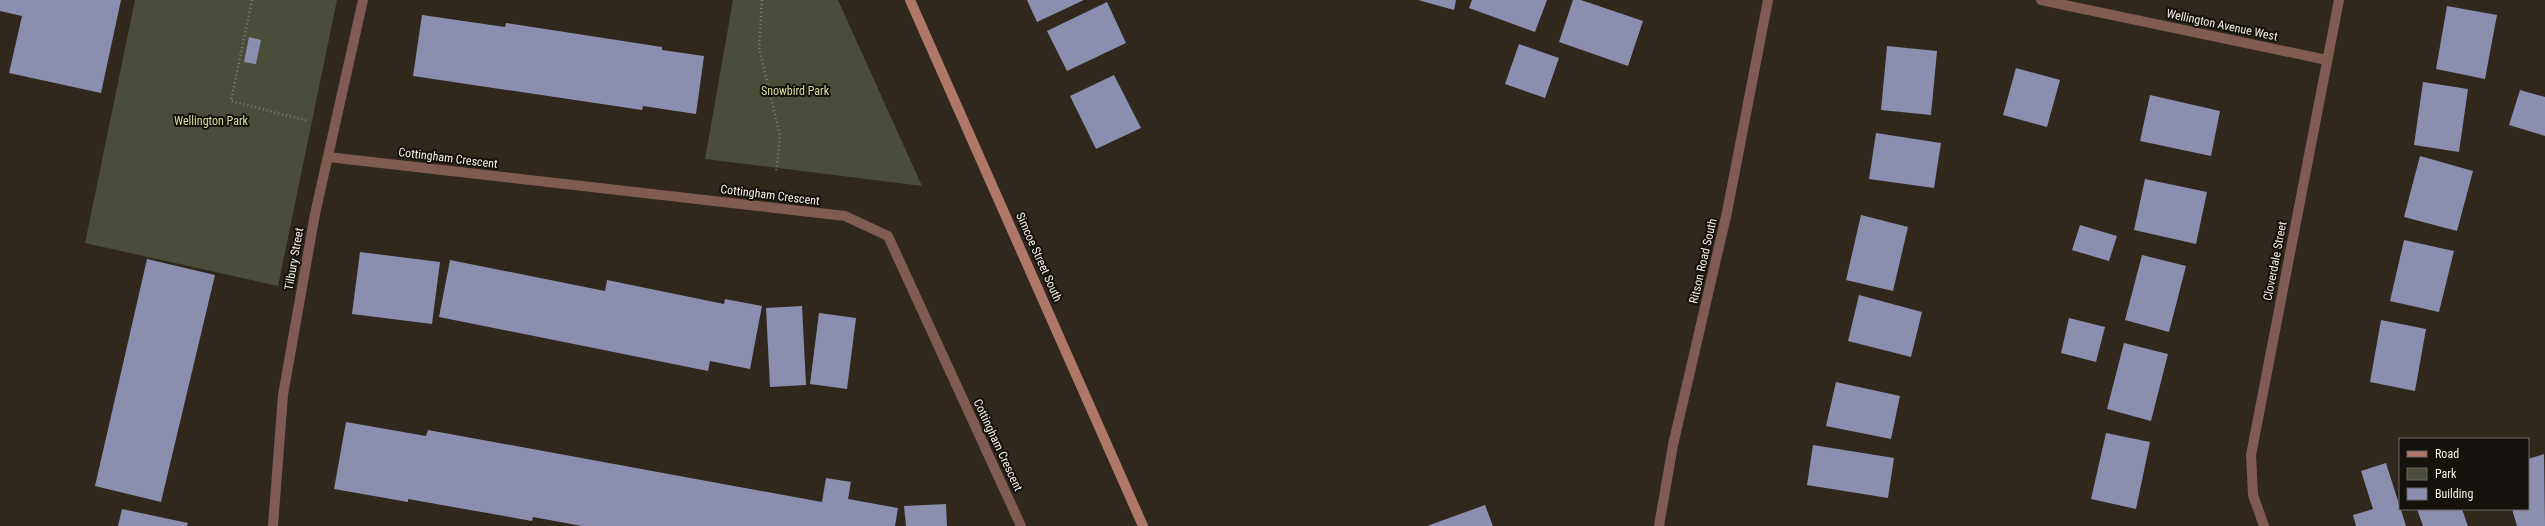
<svg xmlns="http://www.w3.org/2000/svg" width="2545" height="526" viewBox="0 0 2545 526" font-family="'Roboto Condensed',sans-serif">
  <style>
    .green { fill: #4a4d3a }
    .building { fill: #8c8eaf }
    .lines { fill: none; stroke-linecap: round; stroke-linejoin: round }
    .path { stroke: #847c74; stroke-width: 2.5; stroke-dasharray: 1 3; stroke-linecap: butt }
    .street { stroke: #7f5b52; stroke-width: 10 }
    .secondary { stroke: #af7768; stroke-width: 10 }
    .labels { text-anchor: middle; stroke-width: 4; stroke-linejoin: round; paint-order: stroke }
    .street-label { font-size: 12px; fill: #f4eee7; stroke: #15110c }
    .park-label { font-size: 12px; fill: #d7dda1; stroke: #15110c }
  </style>
  <rect width="100%" height="100%" fill="#30271d"/>
  <path class="green" d="M135,0H337L278,286L85,243Z
    M733,0H838L922,186L705,159Z"/>
  <path class="building" d="M0,0H121L101,93L9,73L22,16L0,11Z
    M1027,0H1084L1037,22Z
    M1418,0H1456L1454,10Z
    M1472,0H1547L1535,32L1469,8Z
    M1573,0H1581L1643,21L1628,66L1559,42Z
    M1107,2L1126,43L1067,71L1047,31Z
    M2447,6L2497,15L2485,79L2436,69Z
    M422,15L505,27L506,23L662,47V50L704,56L696,114L643,106L642,110L413,76Z
    M249,37L261,40L256,64L244,62Z
    M1519,44L1559,58L1545,98L1505,84Z
    M1887,46L1937,51L1931,115L1881,110Z
    M2016,68L2060,80L2047,127L2003,115Z
    M1114,75L1141,128L1096,149L1070,96Z
    M2423,82L2468,89L2459,152L2414,145Z
    M2520,90L2545,97V136L2509,125Z
    M2150,95L2220,111L2211,156L2140,141Z
    M1876,133L1941,143L1934,188L1869,179Z
    M2420,156L2473,171L2457,231L2404,217Z
    M2145,179L2207,192L2196,244L2134,230Z
    M1861,215L1908,227L1893,291L1846,280Z
    M2080,225L2117,236L2109,261L2072,250Z
    M2404,240L2454,251L2439,312L2390,301Z
    M360,252L440,262L432,324L352,314Z
    M2142,255L2186,266L2169,332L2125,320Z
    M147,259L215,275L161,502L95,486Z
    M450,260L605,291L607,280L724,304L725,299L762,306L750,369L710,361L708,371L439,317Z
    M1859,295L1922,312L1911,357L1848,341Z
    M802,306L806,385L770,387L766,308Z
    M819,313L856,318L847,389L810,384Z
    M2069,318L2105,327L2096,362L2061,353Z
    M2381,320L2426,329L2415,391L2370,382Z
    M2124,343L2168,354L2151,421L2107,409Z
    M1836,382L1900,396L1891,439L1826,426Z
    M346,422L426,436L428,430L822,502L826,478L851,482L848,499L898,508L895,526H582L533,517L532,521L408,499V502L334,489Z
    M2106,433L2150,442L2136,509L2091,499Z
    M1813,445L1894,458L1888,498L1807,485Z
    M2544,454L2545,526H2517L2512,509H2528V459Z
    M2386,463L2406,526H2356L2353,515L2373,509L2361,471Z
    M946,504L947,526H906L904,506Z
    M1485,505L1493,526H1427Z
    M122,509L188,523L187,526H118Z
    M2417,509H2462L2468,526H2423Z"/>
  <g class="lines">
    <path class="path" d="M252,0L231,101L308,121
      M762,0L759,48L780,136L776,173"/>
    <path class="street" d="M2041,0L2327,60
      M328,157L845,216L888,236L1021,526
      M273,526L283,395L315,214L363,0
      M1659,526L1673,445L1727,212L1768,0
      M2264,526L2253,495L2251,455L2339,0"/>
    <path class="secondary" d="M910,0L1143,526"/>
  </g>
  <g class="labels">
    <g class="street-label">
      <text transform="translate(2222 25) rotate(12)" y="4">Wellington Avenue West</text>
      <text transform="translate(448 158) rotate(7)" y="4">Cottingham Crescent</text>
      <text transform="translate(770 195) rotate(7)" y="4">Cottingham Crescent</text>
      <text transform="translate(1039 257) rotate(66)" y="4">Simcoe Street South</text>
      <text transform="translate(294 259) rotate(-80)" y="4">Tilbury Street</text>
      <text transform="translate(1703 261) rotate(-77)" y="4">Ritson Road South</text>
      <text transform="translate(2275 261) rotate(-79)" y="4">Cloverdale Street</text>
      <text transform="translate(998 445) rotate(65)" y="4">Cottingham Crescent</text>
    </g>
    <g class="park-label">
      <text x="795" y="95">Snowbird Park</text>
      <text x="211" y="125">Wellington Park</text>
    </g>
  </g>
  <rect x="2399" y="438" width="130" height="72" fill="#15110c" stroke="#6e6964"/>
  <rect x="2407" y="451" width="20" height="6" fill="#af7768" stroke="#6e6964"/>
  <text x="2435" y="458" font-size="12" fill="#f4eee7">Road</text>
  <rect x="2407" y="468" width="20" height="12" fill="#4a4d3a" stroke="#6e6964"/>
  <text x="2435" y="478" font-size="12" fill="#f4eee7">Park</text>
  <rect x="2407" y="488" width="20" height="12" fill="#8c8eaf" stroke="#6e6964"/>
  <text x="2435" y="498" font-size="12" fill="#f4eee7">Building</text>
</svg>
